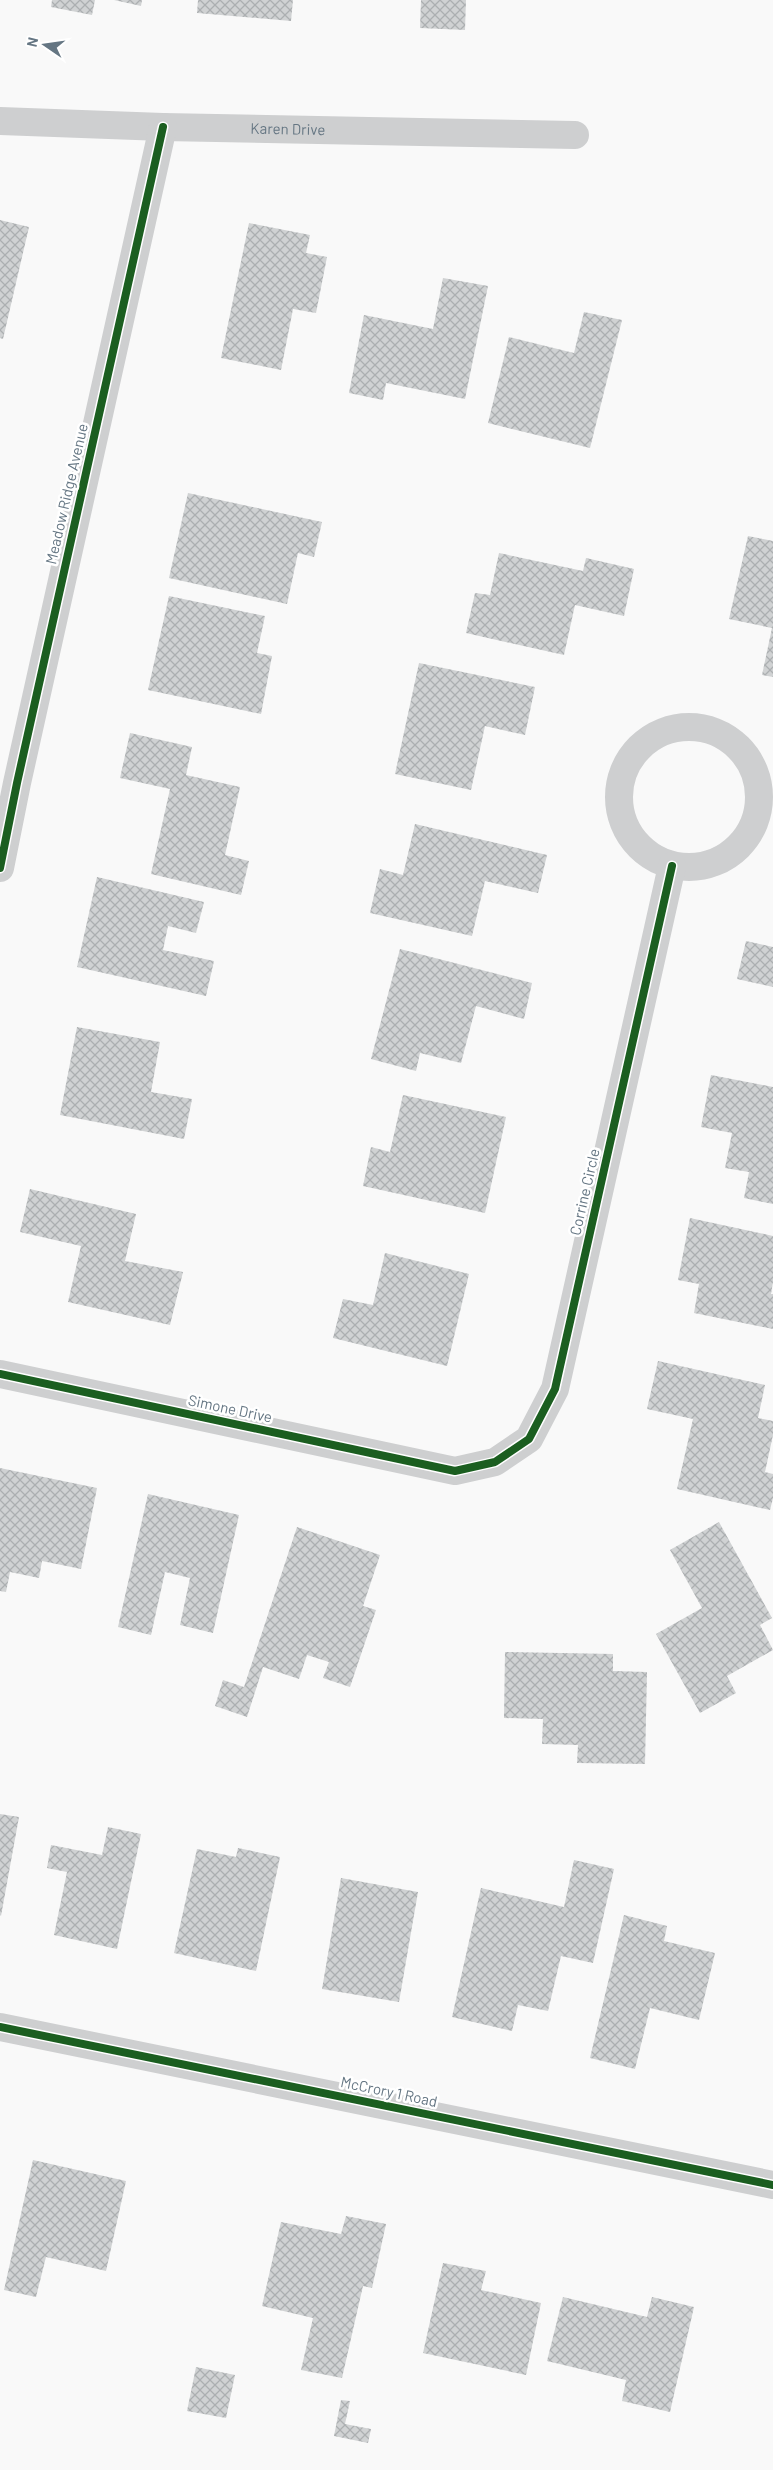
<svg xmlns="http://www.w3.org/2000/svg" width="773" height="2470" viewBox="0 0 773 2470" font-family="Barlow,sans-serif">
  <style>
    .building { fill: url(#building-cross-hatch) }
    .lines { fill: none; stroke-linecap: round; stroke-linejoin: round }
    .minor { stroke: #cecfd0; stroke-width: 28 }
    .cycleway-casing { stroke: #fff; stroke-width: 11 }
    .cycleway { stroke: #1b5e20; stroke-width: 8 }
    .labels { text-anchor: middle; stroke-width: 5; stroke-linejoin: round; paint-order: stroke }
    .street-label { font-size: 15px; fill: #657683; stroke: #fff }
  </style>
  <defs>
    <pattern id="building-cross-hatch" width="8" height="8" patternUnits="userSpaceOnUse" patternTransform="scale(1.25)"><rect width="8" height="8" fill="#d0d2d3"/><path d="M0 0l8 8M0 8l8-8" fill="none" stroke="#acafb1"/></pattern>
  </defs>
  <rect width="100%" height="100%" fill="#f9f9f9"/>
  <path class="building" d="M52,0H95L92,15L51,7Z
    M114,0H142L141,6Z
    M198,0H293L291,21L197,13Z
    M421,0H466L465,30L420,28Z
    M0,220L29,227L3,339L0,338Z
    M249,223L310,235L306,253L327,257L316,313L293,309L281,370L221,358Z
    M443,278L488,286L465,399L386,383L383,400L349,393L364,315L433,329Z
    M584,312L622,320L590,448L488,423L509,337L574,353Z
    M188,493L322,522L314,557L298,553L287,604L169,578Z
    M748,536L773,541V677L762,675L772,628L729,619Z
    M499,553L583,571L586,558L634,569L624,616L575,605L564,655L466,633L475,593L490,595Z
    M169,596L265,616L257,653L272,656L261,714L148,690Z
    M419,663L535,687L525,735L485,726L471,790L395,774Z
    M130,733L192,747L186,775L240,787L225,855L249,861L241,895L151,874L170,789L120,778Z
    M415,824L547,855L538,893L485,881L472,936L370,913L380,869L403,875Z
    M97,877L204,902L196,933L168,926L163,950L214,961L206,996L77,967Z
    M746,941L773,947V987L737,979Z
    M400,949L532,983L524,1019L476,1006L461,1063L420,1053L416,1071L371,1059Z
    M77,1027L160,1042L151,1092L192,1099L184,1139L60,1115Z
    M711,1075L773,1087V1204L744,1198L749,1172L725,1168L732,1133L701,1127Z
    M403,1095L506,1117L485,1213L363,1186L371,1147L390,1152Z
    M30,1189L136,1214L125,1261L183,1272L170,1325L68,1302L81,1246L20,1232Z
    M690,1218L773,1236V1282L771,1294H773V1329L694,1313L699,1284L678,1280Z
    M385,1253L469,1274L447,1366L333,1338L343,1299L373,1305Z
    M658,1361L765,1385L758,1418L773,1421V1435L765,1472L773,1474V1498L770,1510L677,1489L693,1419L647,1409Z
    M0,1468L97,1488L81,1569L42,1561L39,1578L10,1572L6,1592L0,1591Z
    M148,1494L239,1515L213,1633L180,1625L190,1578L165,1572L151,1635L118,1627Z
    M719,1522L772,1618L760,1625L773,1650L727,1676L736,1693L700,1713L656,1634L702,1608L670,1550Z
    M297,1527L380,1555L363,1606L376,1610L350,1687L323,1678L329,1662L307,1655L299,1679L263,1667L247,1717L215,1706L223,1680L244,1687Z
    M505,1652L613,1654V1671L647,1672L645,1764L577,1763L578,1745L542,1744L543,1719L504,1718Z
    M0,1814L19,1817L1,1916L0,1915Z
    M108,1827L141,1834L117,1949L54,1935L67,1872L47,1868L51,1845L102,1855Z
    M238,1848L280,1857L256,1971L174,1953L197,1849L236,1857Z
    M574,1860L614,1869L593,1963L561,1956L548,2011L518,2005L512,2031L452,2017L481,1888L564,1907Z
    M341,1878L418,1892L399,2002L322,1989Z
    M624,1915L667,1926L664,1941L715,1953L699,2020L650,2008L635,2069L590,2058Z
    M33,2160L126,2181L106,2271L46,2257L36,2297L4,2290Z
    M346,2216L386,2224L372,2288L363,2286L342,2378L301,2370L313,2318L262,2306L281,2222L341,2234Z
    M443,2263L486,2271L481,2290L541,2303L526,2375L423,2353Z
    M563,2297L647,2317L652,2297L694,2307L670,2412L622,2401L626,2380L547,2361Z
    M196,2367L235,2375L226,2418L187,2411Z
    M341,2400L350,2401L345,2424L371,2429L368,2443L334,2436Z"/>
  <g class="lines">
    <g class="minor">
      <path id="s1" d="M0,121L163,127L575,135"/>
      <circle cx="689" cy="797" r="70"/>
      <path d="M0,868L17,783L163,127"/>
      <path d="M0,1374L455,1471L495,1462L529,1439L555,1389L672,866"/>
      <path d="M0,2027L773,2185"/>
    </g>
    <defs>
      <path id="cycleway" d="M0,868L17,783L163,127
        M0,1374L455,1471L495,1462L529,1439L555,1389L672,866
        M0,2027L773,2185"/>
    </defs>
    <use href="#cycleway" class="cycleway-casing"/>
    <use href="#cycleway" class="cycleway"/>
  </g>
  <g class="labels">
    <g class="street-label">
      <text dy="5" stroke="none"><textPath href="#s1" startOffset="288">Karen Drive</textPath></text>
      <text transform="translate(67 494) rotate(-77)" y="5">Meadow Ridge Avenue</text>
      <text transform="translate(585 1192) rotate(-77)" y="5">Corrine Circle</text>
      <text transform="translate(230 1409) rotate(12)" y="5">Simone Drive</text>
      <text transform="translate(389 2092) rotate(12)" y="5">McCrory 1 Road</text>
    </g>
  </g>
  <g transform="translate(45 45) rotate(283)" stroke="#ffffff" stroke-width="4" paint-order="stroke">
  <path d="M0-4L9 19L0 12L-9 19Z" fill="#657683"/>
  <text y="-8" font-size="14" font-weight="bold" text-anchor="middle" fill="#657683">N</text>
  </g>
</svg>
